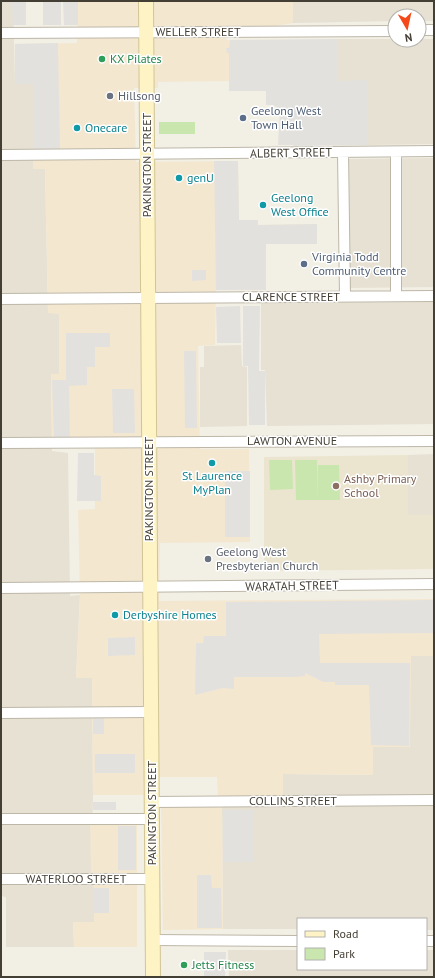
<svg xmlns="http://www.w3.org/2000/svg" width="435" height="978" viewBox="0 0 435 978" font-family="'PT Sans',sans-serif">
  <style>
    .residential { fill: #e6e1d3 }
    .commercial { fill: #f4e7d0 }
    .education { fill: #ebe5cf }
    .green { fill: #c9e6af }
    .parking { fill: #e3e1dd }
    .lines { fill: none; stroke-linecap: round; stroke-linejoin: round }
    .street-casing { stroke: #bdb7a8; stroke-width: 12 }
    .secondary-casing { stroke: #d1c596; stroke-width: 16 }
    .street { stroke: #fff; stroke-width: 10 }
    .secondary { stroke: #fdf3c4; stroke-width: 14 }
    .leisure-dot { fill: #2e9e5b; stroke: #fff; stroke-width: 1.5 }
    .worship-dot { fill: #6b7280; stroke: #fff; stroke-width: 1.5 }
    .service-dot { fill: #5c6f8a; stroke: #fff; stroke-width: 1.5 }
    .culture-dot { fill: #0f9aa8; stroke: #fff; stroke-width: 1.5 }
    .education-dot { fill: #8d6e63; stroke: #fff; stroke-width: 1.5 }
    .labels { text-anchor: middle; stroke-width: 3; stroke-linejoin: round; paint-order: stroke }
    .street-label { font-size: 12px; fill: #443f35; stroke: #fff }
    .leisure-label { font-size: 12px; fill: #27864d; stroke: #fff; text-anchor: start }
    .worship-label { font-size: 12px; fill: #5b616d; stroke: #fff; text-anchor: start }
    .service-label { font-size: 12px; fill: #4e5e75; stroke: #fff; text-anchor: start }
    .culture-label { font-size: 12px; fill: #0d838f; stroke: #fff; text-anchor: start }
    .education-label { font-size: 12px; fill: #785e54; stroke: #fff; text-anchor: start }
  </style>
  <rect width="100%" height="100%" fill="#f2efe5"/>
  <path class="residential" d="M1,1H13L15,83L33,84V169H45L48,312L59,313V374H51L52,451L68,453L70,596L80,595L76,677L92,678L93,795L91,876L94,888V922H73L74,947H6V897L1,896Z
    M293,1H434V21H419V16H395V21L293,23Z
    M337,39H434V144L368,145V81H337Z
    M434,158V287L349,288V159Z
    M434,302V424L267,426L265,370H261V303Z
    M241,345L242,366L247,367V426L200,427V367H204V346Z
    M434,454V515H408V455Z
    M411,656H434V794L283,797V774L373,775V747Z
    M434,805V930H426V919H298V929H223L222,806Z
    M228,950H298V969H426V950H434V977H229Z"/>
  <path class="commercial" d="M78,1H293V23L257,29H228L226,40H230L229,48H227L229,53V81L158,82V88H134L136,162L238,161L239,220H258V225L317,224V244H266V290H216L215,345L198,346L200,449H249L250,542L160,543L159,601L434,599V656H411L410,747H373V775L283,774V797L218,798L217,777H144L143,795H93L92,678H76L80,595L78,510L95,509V441H52L51,374H59V314L48,313L45,169H33V84H15V44L77,43Z
    M222,806L223,929L163,930L161,807Z
    M90,823L137,824V947H74L73,922H94V888L91,876Z"/>
  <path class="education" d="M408,455V515H434V569L264,571V457Z"/>
  <path class="green" d="M159,122H195V134H159Z
    M269,460H292L293,489L270,490Z
    M295,460H317L318,499V465H339L340,500H296Z"/>
  <path class="parking" d="M12,1H26V25H13Z
    M43,1H61V25H43Z
    M63,1H78V25H64Z
    M337,39V81L368,80V145L294,146L293,145H278L280,110L273,105H266V91H229V53H227L226,48H229L230,40Z
    M58,43L60,150L33,151V84H15V44Z
    M214,161H238L239,220H258V225L317,224V244H266V290H216Z
    M192,270H206V280L192,281Z
    M240,306L241,343H217L216,307Z
    M243,306H260L259,371H265V425H249L248,366H243Z
    M66,333H110V347H95V367H87V385L69,386L70,439H54L52,380H66Z
    M184,351H196L197,428H185Z
    M112,389H134L135,433H113Z
    M78,453H94V475L101,476V501H77Z
    M225,471H250V537H225Z
    M434,600V633L319,634L320,663H410L409,746L371,745L369,685H335V682H323L305,673V676L295,677H234V689L223,688L195,695L196,643H203L204,636H226V602Z
    M135,637V655L108,656V638Z
    M93,717H104V734H93Z
    M95,754H135V773H95Z
    M93,802H116V810H93Z
    M223,810H254V862H223Z
    M118,826H136V870H118Z
    M197,875H211L212,888H221L222,928H197Z
    M94,888H109V913H94Z
    M204,952H226L225,977H204Z"/>
  <g class="lines">
    <defs>
      <path id="street" d="M419,30H434
        M1,33L395,31
        M343,152L345,296
        M1,155L434,151
        M396,296V152
        M1,299L434,296
        M1,443L434,441
        M1,588L434,584
        M1,713L151,712
        M152,802L434,800
        M1,819H152
        M1,879H152
        M152,940L298,941
        M426,941H434"/>
      <path id="secondary" d="M146,1L153,977"/>
    </defs>
    <use href="#street" class="street-casing"/>
    <use href="#secondary" class="secondary-casing"/>
    <use href="#street" class="street"/>
    <use href="#secondary" class="secondary"/>
  </g>
  <g class="leisure-dot">
    <circle cx="102" cy="59" r="4"/>
    <circle cx="184" cy="965" r="4"/>
  </g>
  <g class="worship-dot">
    <circle cx="110" cy="96" r="4"/>
    <circle cx="208" cy="559" r="4"/>
  </g>
  <g class="service-dot">
    <circle cx="243" cy="118" r="4"/>
    <circle cx="304" cy="264" r="4"/>
  </g>
  <g class="culture-dot">
    <circle cx="77" cy="128" r="4"/>
    <circle cx="179" cy="178" r="4"/>
    <circle cx="263" cy="205" r="4"/>
    <circle cx="212" cy="463" r="4"/>
    <circle cx="115" cy="615" r="4"/>
  </g>
  <circle class="education-dot" cx="336" cy="486" r="4"/>
  <g class="labels">
    <g class="street-label">
      <text x="198" y="36">WELLER STREET</text>
      <text transform="translate(291 153) rotate(-1)" y="4">ALBERT STREET</text>
      <text transform="translate(147 165) rotate(-90)" y="4">PAKINGTON STREET</text>
      <text x="291" y="301">CLARENCE STREET</text>
      <text x="292" y="445">LAWTON AVENUE</text>
      <text transform="translate(149 489) rotate(-90)" y="4">PAKINGTON STREET</text>
      <text transform="translate(292 586) rotate(-1)" y="4">WARATAH STREET</text>
      <text x="293" y="805">COLLINS STREET</text>
      <text transform="translate(152 813) rotate(-90)" y="4">PAKINGTON STREET</text>
      <text x="76" y="883">WATERLOO STREET</text>
    </g>
    <g class="leisure-label">
      <text x="110" y="63">KX Pilates</text>
      <text x="192" y="969">Jetts Fitness</text>
    </g>
    <g class="worship-label">
      <text x="118" y="100">Hillsong</text>
      <text x="216" y="556">Geelong West<tspan x="216" dy="14">Presbyterian Church</tspan></text>
    </g>
    <g class="service-label">
      <text x="251" y="115">Geelong West<tspan x="251" dy="14">Town Hall</tspan></text>
      <text x="312" y="261">Virginia Todd<tspan x="312" dy="14">Community Centre</tspan></text>
    </g>
    <g class="culture-label">
      <text x="85" y="132">Onecare</text>
      <text x="187" y="182">genU</text>
      <text x="271" y="202">Geelong<tspan x="271" dy="14">West Office</tspan></text>
      <text x="212" y="480" text-anchor="middle">St Laurence<tspan x="212" dy="14">MyPlan</tspan></text>
      <text x="123" y="619">Derbyshire Homes</text>
    </g>
    <g class="education-label">
      <text x="344" y="483">Ashby Primary<tspan x="344" dy="14">School</tspan></text>
    </g>
  </g>
  <rect width="435" height="978" fill="none" stroke="#443f35" stroke-width="4"/>
  <rect x="297" y="918" width="130" height="52" fill="#ffffff" stroke="#b4b2ae"/>
  <rect x="305" y="931" width="20" height="6" fill="#fdf3c4" stroke="#b4b2ae"/>
  <text x="333" y="938" font-size="12" fill="#443f35">Road</text>
  <rect x="305" y="948" width="20" height="12" fill="#c9e6af" stroke="#b4b2ae"/>
  <text x="333" y="958" font-size="12" fill="#443f35">Park</text>
  <g transform="translate(407 28) rotate(171)"><circle r="19" fill="#ffffff" stroke="#b4b2ae"/>
  <path d="M0-3L7 15L0 10L-7 15Z" fill="#f5491a"/>
  <text y="-6" font-size="11" font-weight="bold" text-anchor="middle" fill="#443f35">N</text>
  </g>
</svg>
